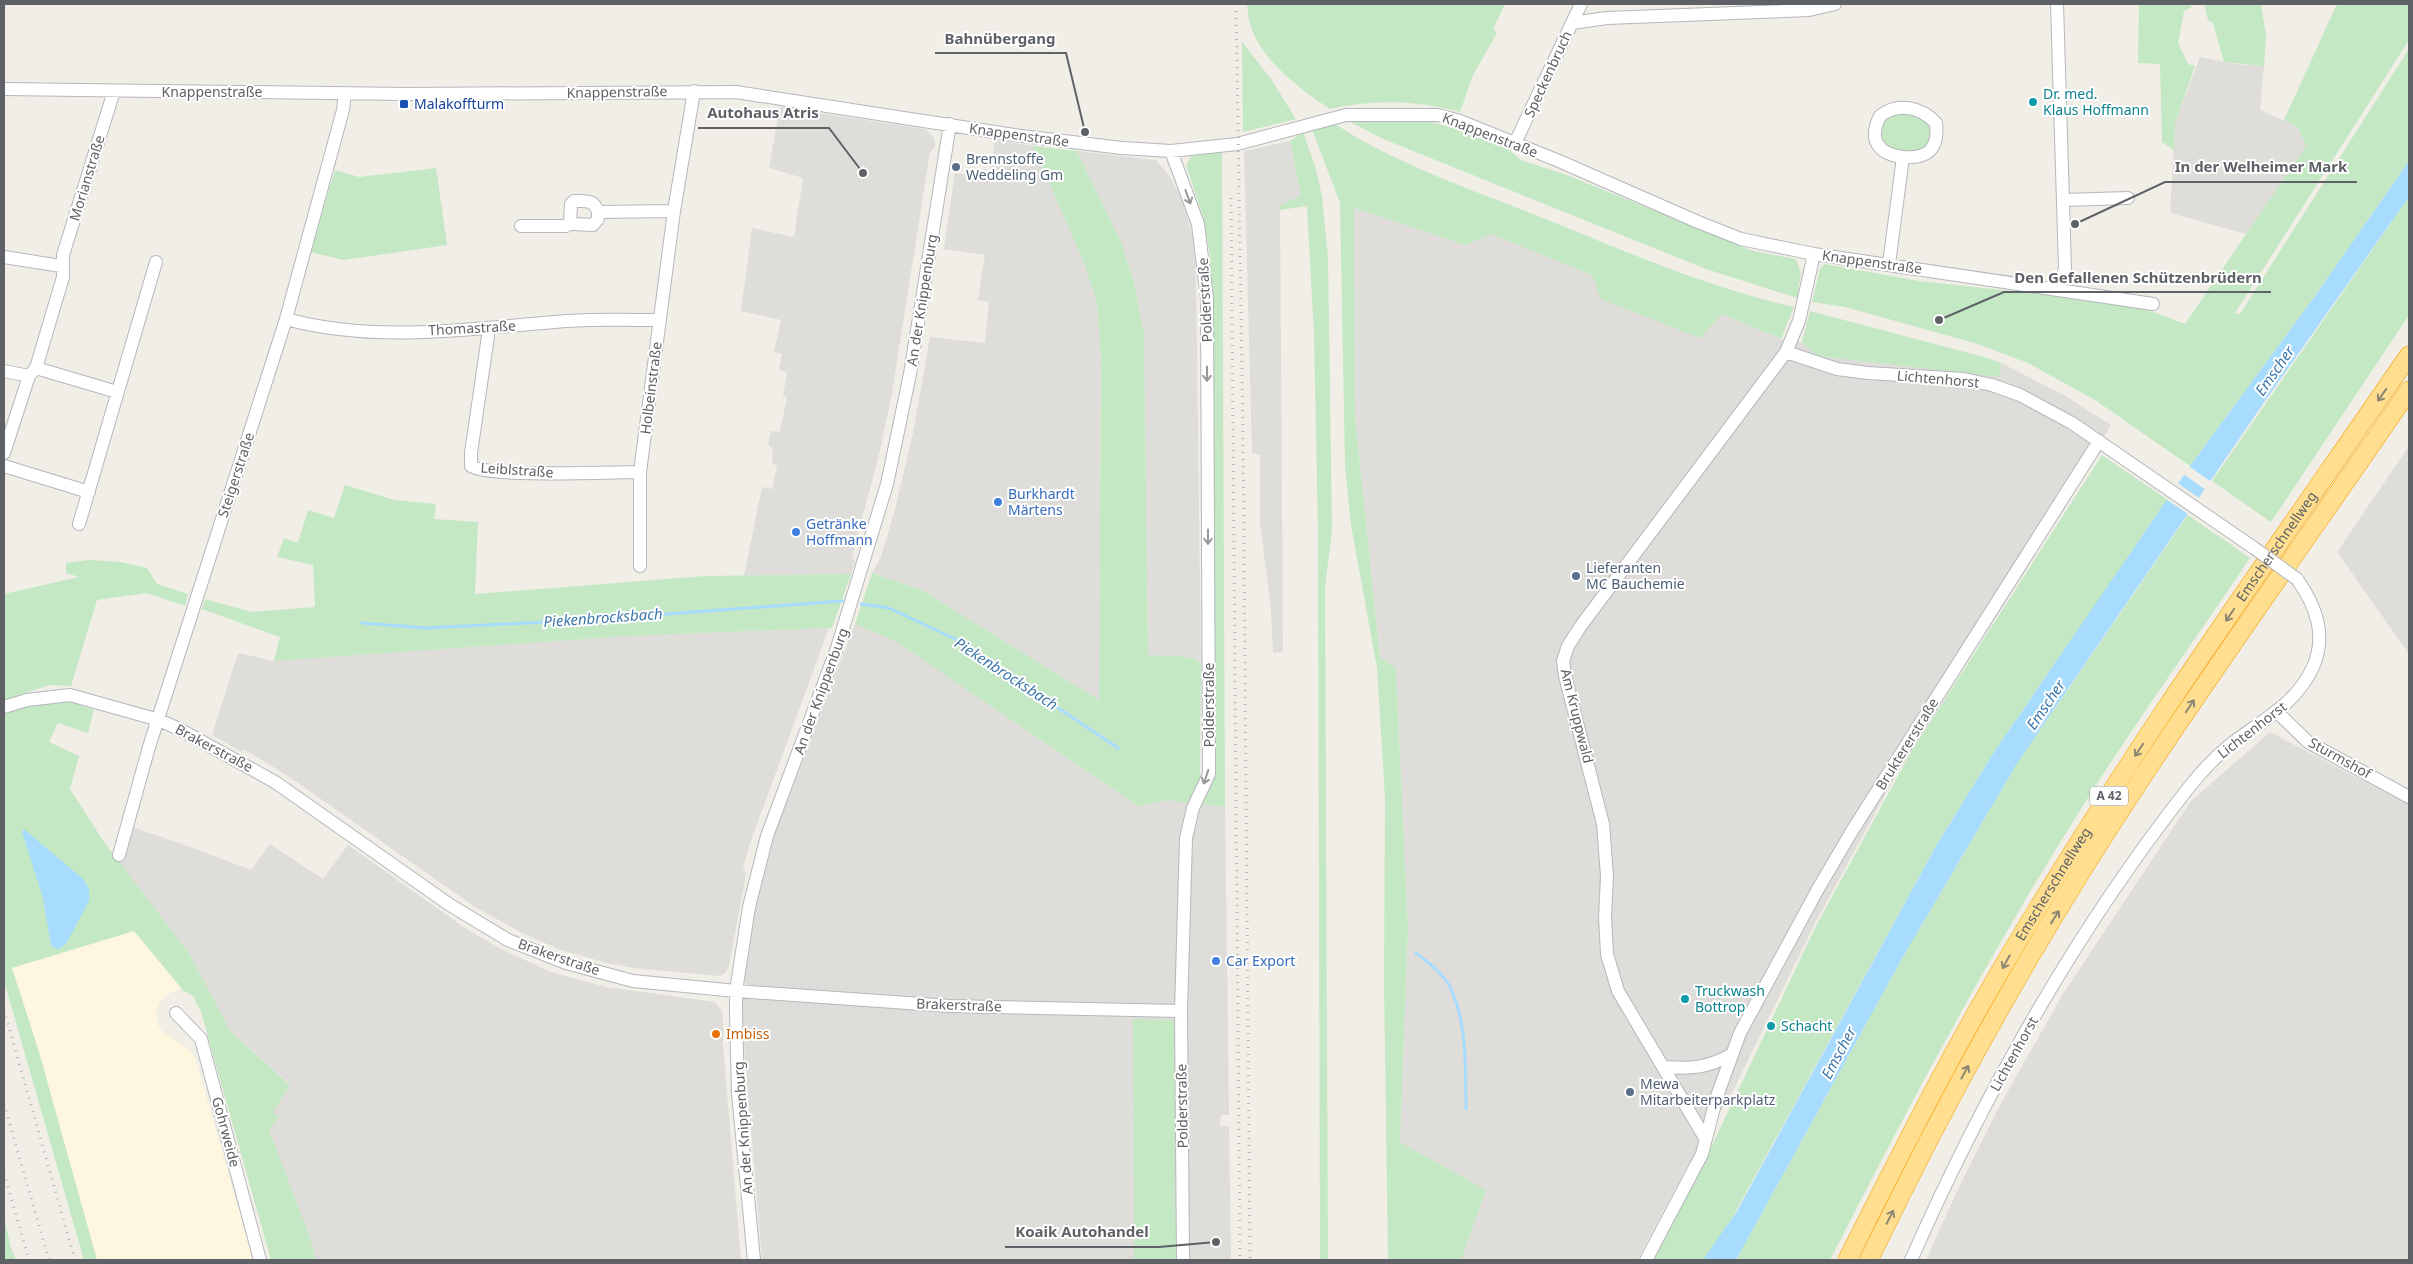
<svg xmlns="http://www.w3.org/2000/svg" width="2413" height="1264" viewBox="0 0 2413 1264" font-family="'Noto Sans',sans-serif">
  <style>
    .commercial { fill: #fef6de }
    .industrial { fill: #dfddd9 }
    .green { fill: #c4e8c3 }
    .water { fill: #a8dcff }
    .pier { fill: #f0eee7 }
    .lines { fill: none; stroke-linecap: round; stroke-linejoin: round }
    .stream { stroke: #a8dcff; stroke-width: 3 }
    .minor-casing { stroke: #b4b7bb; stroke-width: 14 }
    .highway-casing { stroke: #f7a100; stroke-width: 19 }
    .minor { stroke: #fff; stroke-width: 12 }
    .highway { stroke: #ffde8f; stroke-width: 18 }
    .rail { stroke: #b5b6b7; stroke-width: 3; stroke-dasharray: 1 6; stroke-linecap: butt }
    .minor-bridge-casing { stroke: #b4b7bb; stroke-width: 14; stroke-linecap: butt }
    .minor-bridge { stroke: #fff; stroke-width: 12 }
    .oneway { stroke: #96999c }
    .oneway2 { stroke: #8e8773 }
    .culture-dot { fill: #0f9aa8; stroke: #fff; stroke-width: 2 }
    .transit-dot { fill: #1a4fb4; stroke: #fff; stroke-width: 2 }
    .service-dot { fill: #5c6f8a; stroke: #fff; stroke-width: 2 }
    .shop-dot { fill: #3f7fe0; stroke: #fff; stroke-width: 2 }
    .food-dot { fill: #e8710a; stroke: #fff; stroke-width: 2 }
    .labels { text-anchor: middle; stroke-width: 4; stroke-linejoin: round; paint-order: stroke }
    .shield { fill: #fff; stroke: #8e9195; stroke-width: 1 }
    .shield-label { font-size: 12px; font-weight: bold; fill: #5e6267 }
    .street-label { font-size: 14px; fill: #5e6267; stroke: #fff }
    .culture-label { font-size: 14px; fill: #0d838f; stroke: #fff; text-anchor: start }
    .transit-label { font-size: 14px; fill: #164399; stroke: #fff; text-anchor: start }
    .service-label { font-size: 14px; fill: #4e5e75; stroke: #fff; text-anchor: start }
    .shop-label { font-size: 14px; fill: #366cbe; stroke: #fff; text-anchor: start }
    .food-label { font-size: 14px; fill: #c56008; stroke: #fff; text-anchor: start }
    .water-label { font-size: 15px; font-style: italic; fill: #3e78ac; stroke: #fff }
    .leader { fill: none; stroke: #5e6267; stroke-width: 2 }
    .callout-dot { fill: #5e6267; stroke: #fff; stroke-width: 2 }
    .callout-label { font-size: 15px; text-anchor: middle; font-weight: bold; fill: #5e6267; stroke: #fff; stroke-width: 4; stroke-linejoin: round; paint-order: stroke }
  </style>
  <rect width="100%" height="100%" fill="#f0eee7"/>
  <path class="commercial" d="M134,931L182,989L172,992L161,1000L156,1012L158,1025L163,1032L190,1050L195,1057L253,1260H97L39,1052L12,968Z"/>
  <path class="industrial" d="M2200,57L2236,64L2264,66L2260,110L2298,127L2306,146L2246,234L2170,213L2175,124Z
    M780,107L925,129L932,135L935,141V147L930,152L892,393L880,451L852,556L855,561L851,574L744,576L762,487L772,489L777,467L772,462L773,451L768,444L771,431L780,432L787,397L783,396L787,372L779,370L782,354L774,352L781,320L741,311L752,228L794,237L803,178L769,168Z
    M995,140L1033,146L1084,263L1097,302L1101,358L1099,700L922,590L872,573L881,557L895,509L913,433L930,337L985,343L989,302L978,300L985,255L944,249L955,173L989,178Z
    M1290,141L1301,196L1280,205L1283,652L1273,653L1271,609L1260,523V455L1252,453L1244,151Z
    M1077,151L1156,160L1169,176L1182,199L1193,235L1196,274L1201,663L1197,660L1176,656H1148L1144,334L1134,283L1123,246Z
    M1354,207L1465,245L1491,234L1592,275L1722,314L1781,339L1802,342L1817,356L1999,376L2001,363L2064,395L2111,425L1909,751L1813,927L1734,1089L1686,1168L1637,1260H1461L1486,1190L1400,1142L1408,929L1396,668L1380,657L1355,416Z
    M2409,446V654L2337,552Z
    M855,624L895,641L1138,806L1168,800L1225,807L1229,1115H1221L1220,1126H1229L1231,1260H762L741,1011L754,908L773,838Z
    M829,628L749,846L743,867L746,874L729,966L726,972L720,976L634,968L607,963L561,950L522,933L475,907L291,778L244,749L242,752L212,735L238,653L274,661L628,636Z
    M2270,732L2409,805V1260H1926L1956,1193L2000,1105L2063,994L2191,801Z
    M129,826L182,844L251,870L270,844L323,879L348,845L465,928L503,950L551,972L606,987L715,1002L723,1013V1045L741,1260H316L308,1232L268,1130L278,1117L272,1112L290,1084L231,1032L189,953L117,860Z"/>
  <path class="green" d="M1247,4H1505L1493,29L1497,33L1473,75L1460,112C1417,100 1374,99 1330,109C1301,90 1262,61 1251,27C1248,20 1248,11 1247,4Z
    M2139,4H2191V8L2184,11L2178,43L2188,64L2195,66L2175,124L2174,150L2162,142L2160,64L2138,63Z
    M2204,4H2261L2266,36L2264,66L2224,62L2213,23L2208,20Z
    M2337,4H2409V40L2235,313L2240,314L2409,49V161L2315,296L2190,466L2095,400L2028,363L1978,344L1845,307L1812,302L1820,269L1825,264L1919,281L2114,302L2154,312L2185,324L2306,146L2298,127L2284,120Z
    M1242,42L1271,79L1296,119L1243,132Z
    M1909,112L1931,124V140L1925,149L1918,153L1895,151L1882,142L1880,127L1889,113Z
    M1345,119H1398L1431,122L1453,128L1508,149L1521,160L1567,175L1753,251L1796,259L1801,273L1797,298L1706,269L1381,138Z
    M1332,122C1395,164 1468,188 1538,216C1622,250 1706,287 1794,307L1781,339L1722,314L1700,338L1601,299L1592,275L1491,234L1465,245L1354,208L1355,416L1380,657L1396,668L1408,929L1400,1142L1486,1190L1461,1260H1388L1384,983L1385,798L1377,668L1351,525L1345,466L1340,203L1312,129Z
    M1303,132L1316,169L1322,197L1328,258L1332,530L1325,587L1328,1260H1320L1318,532L1314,333L1307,206L1280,210V205L1301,196L1290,141Z
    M1033,146L1077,151L1123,246L1134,283L1144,334L1148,655C1165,657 1187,653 1201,663L1200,777L1189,803L1168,800L1138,806L895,641L855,624L872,573L922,590L1099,700L1101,358L1097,302L1084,263Z
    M1222,151L1225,807L1202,804L1215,773L1210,255L1203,216L1186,165L1193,154Z
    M436,168L447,245L344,260L310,252L335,170L359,177Z
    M2409,197V315L2271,522L2212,481Z
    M1810,311L1984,357L2001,363L1999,377L1817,356L1802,342Z
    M2102,455L2168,500L1994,752L1936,846L1726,1229L1703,1260H1653L1700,1171L1815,928L1911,752Z
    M345,485L394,500L436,504L434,519L478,522L475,594L705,576L851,574L832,628H829L628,636L274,661L280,637L202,609L205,599L252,612L315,607L313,565L277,557L284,538L298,543L308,510L334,518Z
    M2188,515L2250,558C2195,640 2137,720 2084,804C1991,951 1909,1105 1830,1260H1736L1904,955L2016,765Z
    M89,560L120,562L147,568L157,584L188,594L185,606L146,593L97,600L71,686L50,685L4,700V594L79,577L66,573V563Z
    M60,698L94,710L88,733L58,723L49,742L79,756L70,789L104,842L189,953L231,1032L290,1085L273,1112L279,1117L269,1130L308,1232L316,1260H271L201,1012L193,996L182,990V989L134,931L12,968L39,1052L97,1260H84L4,981V713L28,703Z
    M1133,1019L1174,1020L1176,1260H1134Z
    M4,1217L11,1248L16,1260H4Z"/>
  <path class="water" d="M2409,161V197L2265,401L2016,765L1904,955L1736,1260H1703L1737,1211L1936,846L1994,752L2190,466L2315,296Z
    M24,829L83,879L89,889V901L66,944L59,949L51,946L43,898L22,832Z"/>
  <path class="pier" d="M2187,465L2213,483L2207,491L2182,473Z
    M2176,482L2202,500L2191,516L2166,499Z"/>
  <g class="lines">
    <path class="stream" d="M861,604L889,608L955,639L1118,748
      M362,623L426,628L586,620L843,601
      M1416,953C1429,963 1444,974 1451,989C1468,1026 1465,1070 1466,1109"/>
    <defs>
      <path id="minor" d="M1572,23L1607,18L1809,10L1835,4
        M4,89L406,94L736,92L1014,135L1122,148L1171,151L1237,144L1346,115H1438L1460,121L1559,161L1698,222L1741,239L1814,254L2153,304
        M1515,143L1581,4
        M1171,151L1198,224L1207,299L1209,774L1193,808L1186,838L1181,1011L1183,1260
        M2063,200L2128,198
        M598,212V219L593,225L573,224L570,222L571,204L574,201C585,201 594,199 598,212L674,211
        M521,226H566L571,223
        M4,257L61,266
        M1889,264L1903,157C1878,154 1868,140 1880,116C1898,102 1921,107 1936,123C1939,149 1928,159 1903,157
        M2054,288L2062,281L2065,268L2057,4
        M286,319C378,344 474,328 567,321C598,319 629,320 659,320
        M489,329L471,453V466C490,478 611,472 640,472
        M1786,352L1837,369L1868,373L1964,379L1992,385L2020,395L2072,423L2254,548
        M36,368L117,392
        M4,371L29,376
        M4,453L29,376L36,368L63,277V255L114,91
        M4,466L89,492
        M79,524L156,262
        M640,566V472L674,211L694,91
        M4,707L27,700L70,695L159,720L179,729L275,782L450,905L508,940L566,963L633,981L736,991L950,1006L1181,1011
        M2277,712L2308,742L2409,797
        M119,855L149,747L286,319L343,110L345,93
        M176,1013L201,1039L260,1260
        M1664,1067C1692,1069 1706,1068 1731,1055
        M1705,1138L1618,991L1607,954L1605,917L1607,876L1603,824L1565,676L1563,661L1568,646L1580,627L1786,352L1799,321L1814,254
        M754,1260L738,1093L736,1013V991L749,907L767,836L837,648L887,484L910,374L950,124
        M1646,1260L1702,1154L1717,1096L1740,1033L1818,889L1852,831L2099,441
        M1911,1260C1985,1093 2076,930 2190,786C2202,771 2215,757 2230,745C2260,721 2296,705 2313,667C2327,635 2316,606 2297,579"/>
      <g id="highway">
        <path id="s1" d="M1847,1260C1900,1155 1953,1049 2014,948C2135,744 2275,550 2409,355"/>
        <path d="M1869,1260C1949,1093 2040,931 2143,776C2229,646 2321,519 2409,390"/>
      </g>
    </defs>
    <use href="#minor" class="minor-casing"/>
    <use href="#highway" class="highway-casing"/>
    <use href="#minor" class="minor"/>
    <use href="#highway" class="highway"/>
    <path class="rail" d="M1236,4L1243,435L1250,1260
      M1231,198L1240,1260
      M4,1010L75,1260
      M4,1104L49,1260
      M4,1173L29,1260"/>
    <defs>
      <path id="minor-bridge" d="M2254,548L2297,579"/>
    </defs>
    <use href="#minor-bridge" class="minor-bridge-casing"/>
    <use href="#minor-bridge" class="minor-bridge"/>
  </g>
  <defs><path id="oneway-shaft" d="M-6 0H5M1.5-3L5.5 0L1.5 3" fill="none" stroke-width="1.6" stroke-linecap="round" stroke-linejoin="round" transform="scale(1.25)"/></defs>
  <g class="oneway">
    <use href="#oneway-shaft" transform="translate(1188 197) rotate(70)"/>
    <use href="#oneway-shaft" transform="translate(1207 374) rotate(90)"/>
    <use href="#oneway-shaft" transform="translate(1208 537) rotate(90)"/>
    <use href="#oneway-shaft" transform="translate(1206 777) rotate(108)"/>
  </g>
  <g class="oneway2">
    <use href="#oneway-shaft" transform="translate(2382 395) rotate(125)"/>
    <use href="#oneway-shaft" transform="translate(2230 615) rotate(124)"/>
    <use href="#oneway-shaft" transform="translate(2190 706) rotate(-56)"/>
    <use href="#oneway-shaft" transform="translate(2139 750) rotate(124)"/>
    <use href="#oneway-shaft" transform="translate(2055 917) rotate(-58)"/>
    <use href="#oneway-shaft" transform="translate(2006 962) rotate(119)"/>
    <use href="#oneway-shaft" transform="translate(1965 1072) rotate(-61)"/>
    <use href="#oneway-shaft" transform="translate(1890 1217) rotate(-63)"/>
  </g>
  <g class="culture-dot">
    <circle cx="2033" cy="102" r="5"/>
    <circle cx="1685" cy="999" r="5"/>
    <circle cx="1771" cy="1026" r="5"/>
  </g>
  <rect class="transit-dot" x="399" y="99" width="10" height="10" rx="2.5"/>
  <g class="service-dot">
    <circle cx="956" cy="167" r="5"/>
    <circle cx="1576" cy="576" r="5"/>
    <circle cx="1630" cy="1092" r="5"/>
  </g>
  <g class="shop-dot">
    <circle cx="998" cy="502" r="5"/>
    <circle cx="796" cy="532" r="5"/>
    <circle cx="1216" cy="961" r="5"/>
  </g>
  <circle class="food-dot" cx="716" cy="1034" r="5"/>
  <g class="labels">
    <rect class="shield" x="2090" y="786.5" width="38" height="19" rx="4"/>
    <g class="shield-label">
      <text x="2109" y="800">A 42</text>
    </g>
    <g class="street-label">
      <text transform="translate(1548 74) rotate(-65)" y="5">Speckenbruch</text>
      <text x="212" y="97">Knappenstraße</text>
      <text transform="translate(617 92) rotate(-1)" y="5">Knappenstraße</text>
      <text transform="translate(1019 135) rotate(8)" y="5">Knappenstraße</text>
      <text transform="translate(1490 135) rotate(21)" y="5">Knappenstraße</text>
      <text transform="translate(87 178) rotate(-73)" y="5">Morianstraße</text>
      <text transform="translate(1872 262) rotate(8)" y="5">Knappenstraße</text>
      <text transform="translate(922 300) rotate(-81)" y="5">An der Knippenburg</text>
      <text transform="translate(1205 300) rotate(-93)" y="5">Polderstraße</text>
      <text transform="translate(472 328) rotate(-3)" y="5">Thomastraße</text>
      <text transform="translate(1938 379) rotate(5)" y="5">Lichtenhorst</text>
      <text transform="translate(651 388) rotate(-83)" y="5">Holbeinstraße</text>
      <text transform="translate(517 470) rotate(4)" y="5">Leiblstraße</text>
      <text transform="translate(236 475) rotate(-72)" y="5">Steigerstraße</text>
      <text dy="5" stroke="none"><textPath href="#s1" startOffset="834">Emscherschnellweg</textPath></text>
      <text transform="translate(821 691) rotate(-70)" y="5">An der Knippenburg</text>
      <text transform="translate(1209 705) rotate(-90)" y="5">Polderstraße</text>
      <text transform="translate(1577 716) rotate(76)" y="5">Am Kruppwald</text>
      <text transform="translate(2252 730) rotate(-38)" y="5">Lichtenhorst</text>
      <text transform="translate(1907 744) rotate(-58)" y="5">Bruktererstraße</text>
      <text transform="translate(214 748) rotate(28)" y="5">Brakerstraße</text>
      <text transform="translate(2340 758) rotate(29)" y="5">Sturmshof</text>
      <text dy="5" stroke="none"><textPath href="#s1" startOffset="429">Emscherschnellweg</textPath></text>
      <text transform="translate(559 957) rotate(19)" y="5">Brakerstraße</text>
      <text transform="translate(959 1005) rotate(2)" y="5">Brakerstraße</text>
      <text transform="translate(2014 1054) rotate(-61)" y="5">Lichtenhorst</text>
      <text transform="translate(1182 1106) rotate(-91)" y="5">Polderstraße</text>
      <text transform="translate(743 1128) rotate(-94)" y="5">An der Knippenburg</text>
      <text transform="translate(226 1132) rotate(75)" y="5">Gohrweide</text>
    </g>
    <g class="culture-label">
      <text x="2043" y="99">Dr. med.<tspan x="2043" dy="16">Klaus Hoffmann</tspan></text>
      <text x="1695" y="996">Truckwash<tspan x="1695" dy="16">Bottrop</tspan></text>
      <text x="1781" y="1031">Schacht</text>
    </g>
    <g class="transit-label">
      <text x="414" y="109">Malakoffturm</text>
    </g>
    <g class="service-label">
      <text x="966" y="164">Brennstoffe<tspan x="966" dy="16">Weddeling Gm</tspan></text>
      <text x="1586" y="573">Lieferanten<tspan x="1586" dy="16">MC Bauchemie</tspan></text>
      <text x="1640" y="1089">Mewa<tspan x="1640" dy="16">Mitarbeiterparkplatz</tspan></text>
    </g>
    <g class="shop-label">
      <text x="1008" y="499">Burkhardt<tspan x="1008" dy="16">Märtens</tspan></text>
      <text x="806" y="529">Getränke<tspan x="806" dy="16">Hoffmann</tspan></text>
      <text x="1226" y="966">Car Export</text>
    </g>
    <g class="food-label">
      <text x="726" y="1039">Imbiss</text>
    </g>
    <g class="water-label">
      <text transform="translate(2275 371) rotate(-55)" y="5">Emscher</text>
      <text transform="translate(603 618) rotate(-4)" y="5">Piekenbrocksbach</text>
      <text transform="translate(1006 674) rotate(33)" y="5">Piekenbrocksbach</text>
      <text transform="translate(2046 705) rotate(-56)" y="5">Emscher</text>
      <text transform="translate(1839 1053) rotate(-62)" y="5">Emscher</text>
    </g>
  </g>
  <path class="leader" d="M1085 132L1066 53H935M863 173L829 128H698M2075 224L2165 182H2357M1939 320L2004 292H2271M1216 1242L1159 1247H1005"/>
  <g class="callout-dot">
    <circle cx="1085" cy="132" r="5"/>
    <circle cx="863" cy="173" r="5"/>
    <circle cx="2075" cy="224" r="5"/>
    <circle cx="1939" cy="320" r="5"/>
    <circle cx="1216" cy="1242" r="5"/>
  </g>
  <g class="callout-label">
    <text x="1000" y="44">Bahnübergang</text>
    <text x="763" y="118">Autohaus Atris</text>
    <text x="2261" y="172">In der Welheimer Mark</text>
    <text x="2138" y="283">Den Gefallenen Schützenbrüdern</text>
    <text x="1082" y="1237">Koaik Autohandel</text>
  </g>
  <rect width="2413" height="1264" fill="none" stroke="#5e6267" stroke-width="10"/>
</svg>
